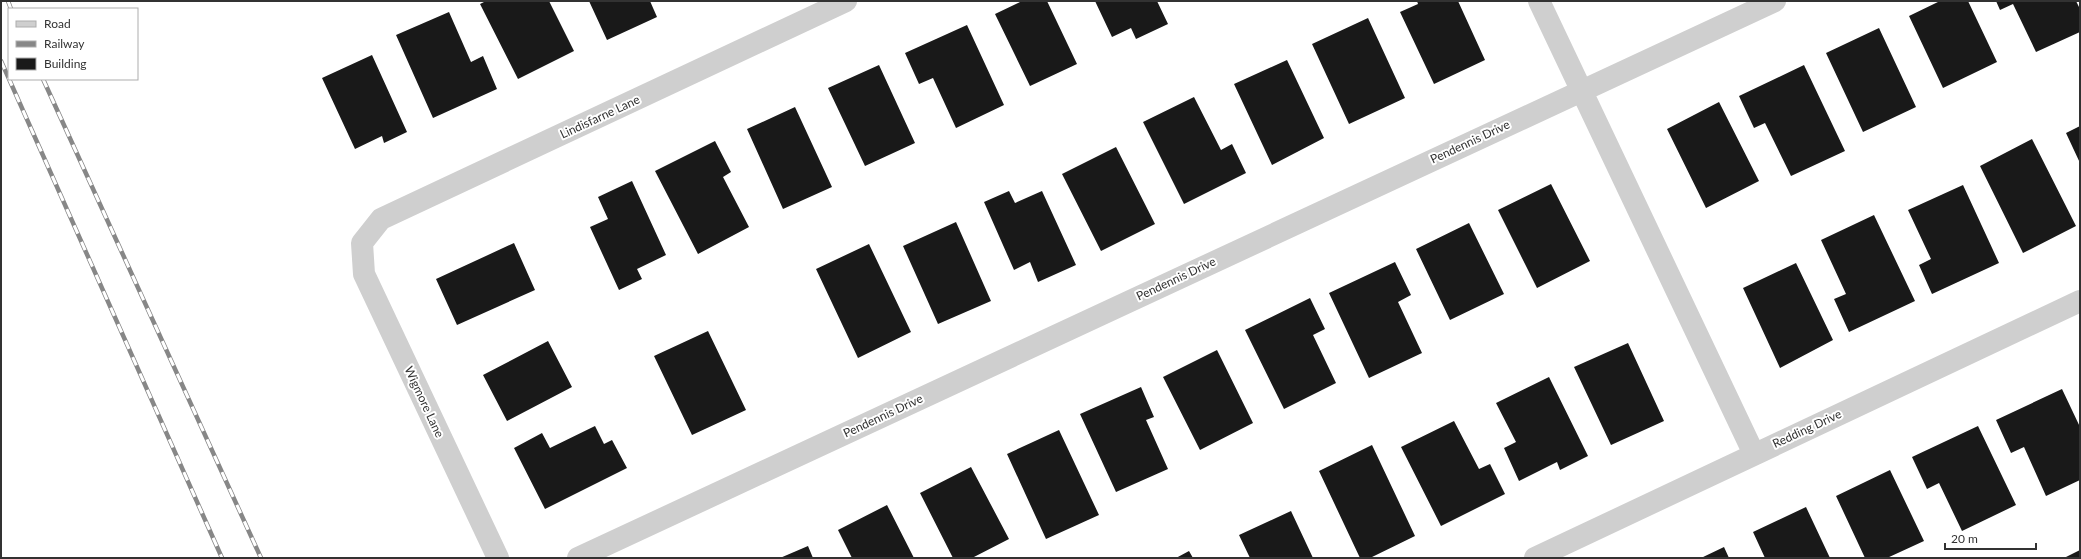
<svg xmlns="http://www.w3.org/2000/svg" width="2081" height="559" viewBox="0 0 2081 559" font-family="Lato,sans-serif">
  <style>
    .building { fill: #191919 }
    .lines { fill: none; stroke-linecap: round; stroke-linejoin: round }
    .street { stroke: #cfcfcf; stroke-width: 22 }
    .rail-casing { stroke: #878787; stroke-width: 4.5 }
    .rail { stroke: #fff; stroke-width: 3; stroke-dasharray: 9; stroke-linecap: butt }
    .labels { text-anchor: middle; stroke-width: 4; stroke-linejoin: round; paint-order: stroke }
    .street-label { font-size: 12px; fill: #323232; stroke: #fff }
  </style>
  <rect width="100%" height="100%" fill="#fff"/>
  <path class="building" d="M486,1H549L574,51L518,79L480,4Z
    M589,1H650L657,17L607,40Z
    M1022,1H1047L1077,64L1030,86L995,14Z
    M1095,1H1157L1168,24L1136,39L1131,28L1112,37Z
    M1417,1H1458L1485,60L1434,84L1400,12L1418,4Z
    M1940,1H1968L1997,62L1943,88L1909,16Z
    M1996,1H2076L2080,9V32L2036,52L2013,4L2000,10Z
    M449,12L471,62L483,56L497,89L433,118L396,35Z
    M1368,18L1405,98L1349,124L1312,44Z
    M967,25L1004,105L956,128L933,78L919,84L905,53Z
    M1879,28L1916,107L1863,132L1826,53Z
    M372,55L407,132L384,143L382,136L355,149L322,78Z
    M1287,60L1324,138L1272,165L1234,84Z
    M879,65L915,143L865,166L828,88Z
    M1804,65L1845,151L1791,176L1765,123L1754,128L1739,96Z
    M1194,97L1221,150L1232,144L1246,173L1184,204L1143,122Z
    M1719,102L1759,181L1706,208L1667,129Z
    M795,107L832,187L783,209L747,129Z
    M2080,126V163L2066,133Z
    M2032,139L2076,226L2023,253L1980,166Z
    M715,141L731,172L723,177L749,227L698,254L655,171Z
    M1116,147L1155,224L1101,251L1062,174Z
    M632,181L666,255L637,269L642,279L619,290L590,227L608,219L598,197Z
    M1551,184L1590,261L1537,288L1498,210Z
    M1963,185L1999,263L1932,294L1919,265L1931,259L1908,210Z
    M1009,191L1015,203L1042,191L1076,265L1038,282L1030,262L1014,270L984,202Z
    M1874,215L1915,301L1849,332L1834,299L1846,294L1821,240Z
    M956,222L991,301L938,324L903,246Z
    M1469,223L1504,294L1450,320L1416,249Z
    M514,243L535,290L457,325L436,279Z
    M869,244L911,332L858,358L816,269Z
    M1395,262L1411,295L1398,302L1422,353L1369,378L1329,293Z
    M1796,263L1833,340L1780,368L1743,288Z
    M1310,298L1325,329L1313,335L1336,383L1284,409L1245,330Z
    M708,331L746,410L692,435L654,356Z
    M548,341L572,387L507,421L483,375Z
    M1628,343L1664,421L1611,445L1574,367Z
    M1217,350L1253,423L1200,450L1163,377Z
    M1549,377L1588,456L1560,470L1557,462L1519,481L1504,448L1516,442L1496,403Z
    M1141,387L1154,417L1146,420L1168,469L1116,492L1080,414Z
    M2062,389L2080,427V480L2046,496L2024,447L2011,453L1996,420Z
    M1454,421L1479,469L1490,464L1505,494L1441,526L1401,447Z
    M595,426L604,444L612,440L627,468L545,509L514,448L542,433L550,448Z
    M1978,426L2016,505L1962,531L1939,483L1927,489L1912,457Z
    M1059,430L1099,515L1046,539L1007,454Z
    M1372,445L1415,536L1370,558H1360L1319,471Z
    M971,467L1009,539L972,558H953L920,493Z
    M1890,470L1924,541L1887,558H1865L1836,496Z
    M887,505L914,558H852L838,530Z
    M1806,507L1830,558H1765L1753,532Z
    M1291,511L1313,558H1250L1239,535Z
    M808,546L813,558H780Z
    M1724,547L1729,558H1701Z
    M2080,550V558H2064Z
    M1189,551L1193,558H1176Z"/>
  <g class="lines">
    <path class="street" d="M1539,1L1754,454
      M498,558L364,274L362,243L381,219L846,1
      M578,558L1775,1
      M1535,558L2080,301"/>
    <defs>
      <path id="rail" d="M8,1L11,9
        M1,61L222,558
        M43,79L261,558"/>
    </defs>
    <use href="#rail" class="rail-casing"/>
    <use href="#rail" class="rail"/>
  </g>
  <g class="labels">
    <g class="street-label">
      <text transform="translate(600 117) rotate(-25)" y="4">Lindisfarne Lane</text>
      <text transform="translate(1470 142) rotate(-25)" y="4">Pendennis Drive</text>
      <text transform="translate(1176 279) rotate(-25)" y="4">Pendennis Drive</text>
      <text transform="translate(424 402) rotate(65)" y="4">Wigmore Lane</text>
      <text transform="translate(883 416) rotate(-25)" y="4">Pendennis Drive</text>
      <text transform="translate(1807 429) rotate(-25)" y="4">Redding Drive</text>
    </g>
  </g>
  <rect width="2081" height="559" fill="none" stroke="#323232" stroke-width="4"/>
  <rect x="8" y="8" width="130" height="72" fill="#ffffff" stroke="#adadad"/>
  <rect x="16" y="21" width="20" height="6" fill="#cfcfcf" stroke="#adadad"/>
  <text x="44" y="28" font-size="12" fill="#323232">Road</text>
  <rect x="16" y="41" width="20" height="6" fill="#878787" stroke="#adadad"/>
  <text x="44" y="48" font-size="12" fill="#323232">Railway</text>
  <rect x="16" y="58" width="20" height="12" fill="#191919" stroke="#adadad"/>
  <text x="44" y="68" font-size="12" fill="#323232">Building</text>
  <path d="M1945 543v6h91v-6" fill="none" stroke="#323232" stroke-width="2"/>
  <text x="1951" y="543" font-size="12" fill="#323232" stroke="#ffffff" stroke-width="3" paint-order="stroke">20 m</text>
</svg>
